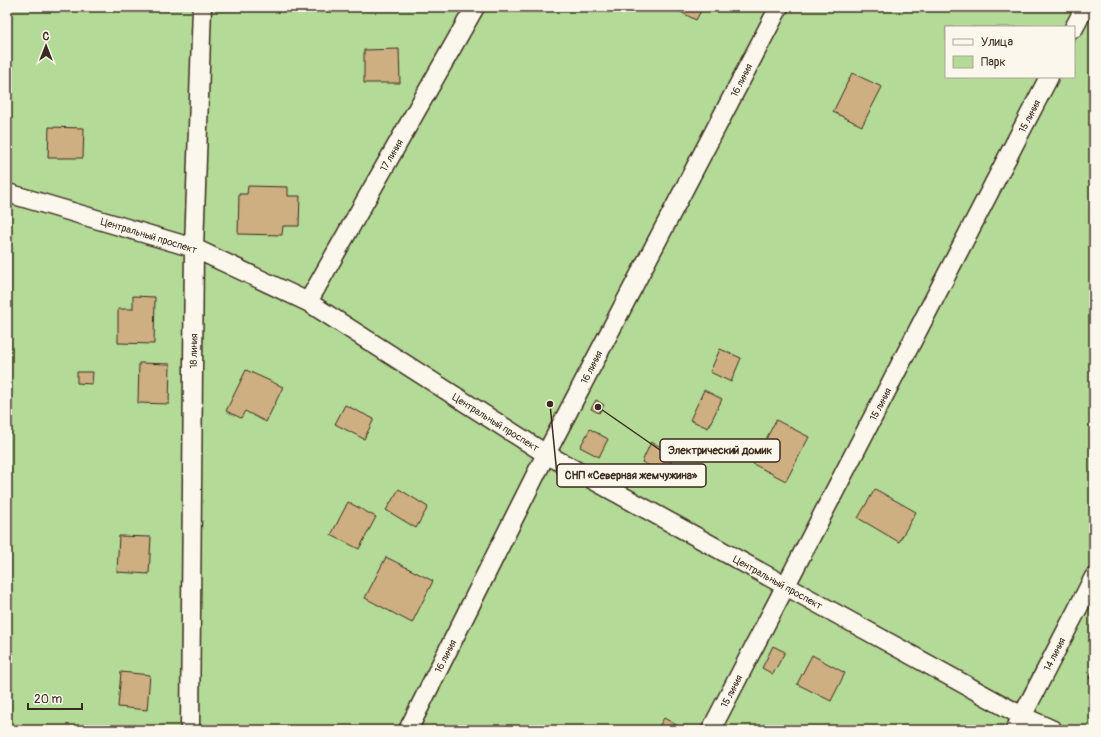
<svg xmlns="http://www.w3.org/2000/svg" width="1101" height="737" viewBox="0 0 1101 737" font-family="Pangolin,sans-serif">
  <style>
    .green { fill: #b3db97; stroke: #77825a; fill-rule: evenodd }
    .building { fill: #ceaf82; stroke: #3b2a1e }
    .lines { fill: none; stroke-linecap: round; stroke-linejoin: round }
    .street-casing { stroke: #3b2a1e; stroke-width: 21 }
    .street { stroke: #fbf7ec; stroke-width: 18 }
    .labels { text-anchor: middle; stroke-width: 3; stroke-linejoin: round; paint-order: stroke }
    .street-label { font-size: 10px; fill: #3b2a1e; stroke: #fbf7ec }
    .leader { fill: none; stroke: #3b2a1e; stroke-width: 1.5 }
    .callout-dot { fill: #3b2a1e; stroke: #fbf7ec; stroke-width: 1.5 }
    .callout { fill: #fbf7ec; stroke: #3b2a1e; stroke-width: 1.5 }
    .callout-label { font-size: 11px; text-anchor: middle; font-weight: bold; fill: #3b2a1e }
  </style>
  <rect width="100%" height="100%" fill="#fbf7ec"/>
  <filter id="ink" filterUnits="userSpaceOnUse"><feTurbulence type="fractalNoise" baseFrequency=".025" numOctaves="2"/><feDisplacementMap in="SourceGraphic" scale="8" xChannelSelector="R" yChannelSelector="G"/><feConvolveMatrix kernelMatrix="1 2 1 2 8 2 1 2 1" color-interpolation-filters="sRGB"/></filter>
  <g filter="url(#ink)">
    <path class="green" d="M7,7H1094V730H7ZM946,27H1074V77H946Z"/>
    <path class="building" d="M671,7H703L696,20Z
      M399,49L400,83H364V50Z
      M852,73L882,87L862,126L833,112Z
      M49,127L84,128L83,158H48Z
      M248,186L288,187V196H300L299,226H283L282,235L238,234L239,194H247Z
      M133,296L155,297L154,344L118,343V309H133Z
      M720,349L741,358L731,382L710,372Z
      M139,363L170,364L169,404L138,403Z
      M246,370L283,387L266,422L245,411L241,418L226,411Z
      M77,372H93L92,384L77,383Z
      M704,390L722,399L708,428L690,420Z
      M596,400L604,405L599,413L591,409Z
      M345,405L374,419L364,439L335,424Z
      M776,420L809,437L786,481L753,464Z
      M590,429L608,439L599,457L580,447Z
      M651,442L675,454L665,474L642,462Z
      M399,489L428,507L416,528L386,510Z
      M875,489L916,512L899,542L858,518Z
      M348,502L376,517L359,549L331,535Z
      M119,536L151,537L149,574L117,572Z
      M386,557L433,581L412,623L365,598Z
      M773,646L785,652L773,674L762,668Z
      M812,655L845,673L831,701L797,684Z
      M1094,668V681L1089,678Z
      M121,672L150,675L147,710L118,707Z
      M664,718L685,730H657Z"/>
    <g class="lines">
      <defs>
        <path id="street" d="M1074,28L1085,7
          M11,194L194,248L308,302L546,454L1022,716L1053,730
          M308,302L475,7
          M190,730L194,248L202,7
          M408,730L546,454L779,7
          M711,730L1049,77
          M1015,730L1094,577"/>
      </defs>
      <use href="#street" class="street-casing"/>
      <use href="#street" class="street"/>
    </g>
  </g>
  <g class="labels">
    <g class="street-label">
      <text transform="translate(741 80) rotate(-63)" y="4">16 линия</text>
      <text transform="translate(1029 116) rotate(-63)" y="4">15 линия</text>
      <text transform="translate(391 155) rotate(-60)" y="4">17 линия</text>
      <text transform="translate(149 235) rotate(17)" y="4">Центральный проспект</text>
      <text transform="translate(193 351) rotate(-89)" y="4">18 линия</text>
      <text transform="translate(591 367) rotate(-63)" y="4">16 линия</text>
      <text transform="translate(880 404) rotate(-63)" y="4">15 линия</text>
      <text transform="translate(496 422) rotate(32)" y="4">Центральный проспект</text>
      <text transform="translate(778 582) rotate(29)" y="4">Центральный проспект</text>
      <text transform="translate(1054 654) rotate(-63)" y="4">14 линия</text>
      <text transform="translate(445 656) rotate(-63)" y="4">16 линия</text>
      <text transform="translate(731 691) rotate(-63)" y="4">15 линия</text>
    </g>
  </g>
  <path class="leader" d="M598 407L660 450M550 404L557 475"/>
  <g class="callout-dot">
    <circle cx="598" cy="407" r="4"/>
    <circle cx="550" cy="404" r="4"/>
  </g>
  <g class="callout">
    <rect x="660" y="439" width="120" height="23" rx="4"/>
    <rect x="557" y="464" width="149" height="23" rx="4"/>
  </g>
  <g class="callout-label">
    <text x="720" y="454">Электрический домик</text>
    <text x="631" y="479">СНП «Северная жемчужина»</text>
  </g>
  <rect width="1101" height="737" fill="none" stroke="#fbf7ec" stroke-width="24"/>
  <rect x="12" y="12" width="1077" height="713" fill="none" stroke="#3b2a1e" stroke-width="1.5" filter="url(#ink)"/>
  <rect x="945" y="26" width="130" height="52" fill="#fbf7ec" stroke="#aea59a"/>
  <rect x="953" y="39" width="20" height="6" fill="#fbf7ec" stroke="#aea59a"/>
  <text x="981" y="46" font-size="12" fill="#3b2a1e">Улица</text>
  <rect x="953" y="56" width="20" height="12" fill="#b3db97" stroke="#aea59a"/>
  <text x="981" y="66" font-size="12" fill="#3b2a1e">Парк</text>
  <g transform="translate(46 46)" stroke="#fbf7ec" stroke-width="3" paint-order="stroke">
  <path d="M0-3L7 15L0 10L-7 15Z" fill="#3b2a1e"/>
  <text y="-6" font-size="11" font-weight="bold" text-anchor="middle" fill="#3b2a1e">С</text>
  </g>
  <path d="M28 703v6h54v-6" fill="none" stroke="#3b2a1e" stroke-width="2"/>
  <text x="34" y="703" font-size="12" fill="#3b2a1e" stroke="#fbf7ec" stroke-width="3" paint-order="stroke">20 m</text>
</svg>
